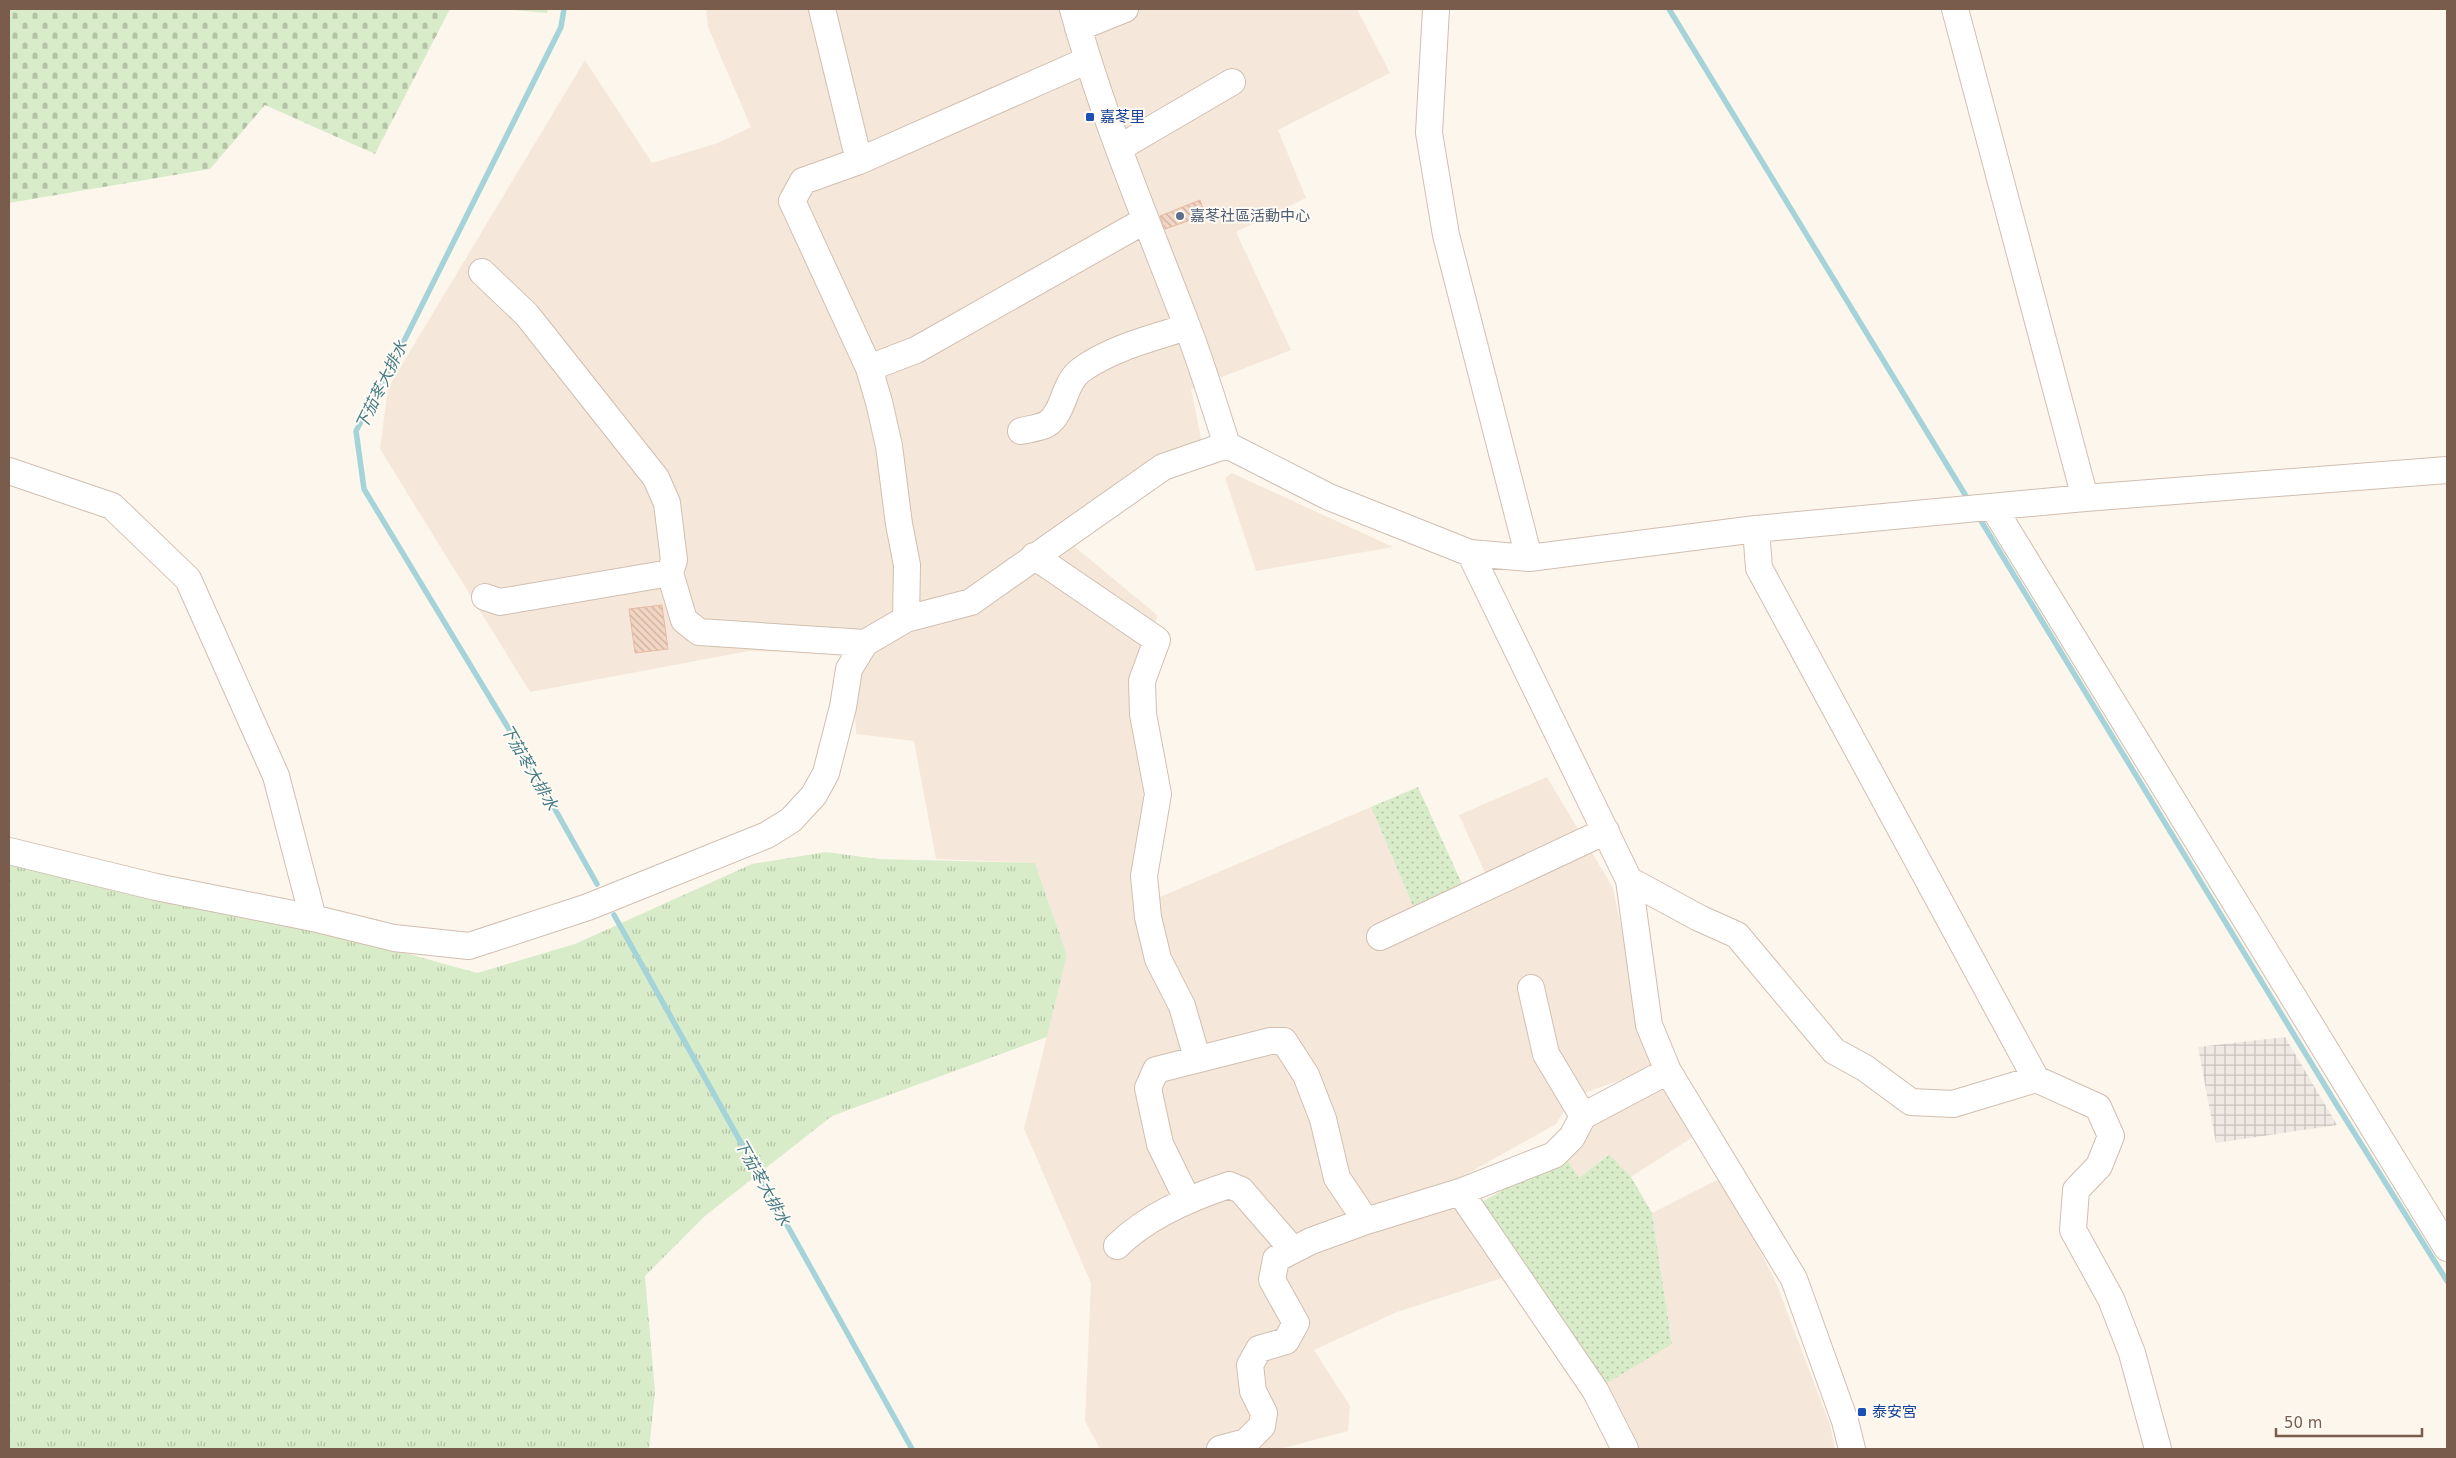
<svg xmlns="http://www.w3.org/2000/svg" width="2456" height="1458" viewBox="0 0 2456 1458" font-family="'DejaVu Sans','Noto Sans TC',sans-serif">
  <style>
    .residential { fill: #f5e8da }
    .industrial { fill: url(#industrial-grid) }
    .grass { fill: url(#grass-tufts) }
    .cemetery { fill: url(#cemetery-stones) }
    .garden { fill: url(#garden-dots) }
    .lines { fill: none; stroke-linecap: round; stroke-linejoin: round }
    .stream { stroke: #a5d3da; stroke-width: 5.5 }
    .building { fill: url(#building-back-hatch); stroke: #e6bba3 }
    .minor-casing { stroke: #d1beb0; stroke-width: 28 }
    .minor { stroke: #fff; stroke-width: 26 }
    .transit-dot { fill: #1a4fb4; stroke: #fffaf3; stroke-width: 2 }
    .service-dot { fill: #5c6f8a; stroke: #fffaf3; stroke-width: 2 }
    .labels { text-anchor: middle; stroke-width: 4; stroke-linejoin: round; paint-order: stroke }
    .transit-label { font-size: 15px; fill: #164399; stroke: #fffaf3; text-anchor: start }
    .service-label { font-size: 15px; fill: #4e5e75; stroke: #fffaf3; text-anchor: start }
    .water-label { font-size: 16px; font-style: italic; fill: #437c86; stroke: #fffaf3 }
  </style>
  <defs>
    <pattern id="industrial-grid" width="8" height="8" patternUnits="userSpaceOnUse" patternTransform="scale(1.25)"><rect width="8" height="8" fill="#efe9e4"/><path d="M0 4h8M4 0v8" fill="none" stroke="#c7c0bb"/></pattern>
    <pattern id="grass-tufts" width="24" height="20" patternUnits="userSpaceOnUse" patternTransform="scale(1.25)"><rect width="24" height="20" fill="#d8ecc9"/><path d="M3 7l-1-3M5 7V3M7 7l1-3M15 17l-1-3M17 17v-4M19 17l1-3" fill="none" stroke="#b4c2a5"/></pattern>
    <pattern id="cemetery-stones" width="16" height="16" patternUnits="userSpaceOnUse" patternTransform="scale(1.25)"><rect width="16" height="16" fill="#d8ecc9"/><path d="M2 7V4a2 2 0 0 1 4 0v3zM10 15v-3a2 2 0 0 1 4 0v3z" fill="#b4c2a5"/></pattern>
    <pattern id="garden-dots" width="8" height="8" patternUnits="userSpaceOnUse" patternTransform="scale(1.25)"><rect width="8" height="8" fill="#d8ecc9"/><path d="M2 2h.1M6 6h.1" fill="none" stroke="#b4c2a5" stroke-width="1.8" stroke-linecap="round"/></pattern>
    <pattern id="building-back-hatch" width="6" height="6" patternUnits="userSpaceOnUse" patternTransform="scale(1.25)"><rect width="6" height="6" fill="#f3d5c3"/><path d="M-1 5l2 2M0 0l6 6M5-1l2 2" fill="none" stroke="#cab0a1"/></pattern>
  </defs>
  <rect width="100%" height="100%" fill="#fdf6ec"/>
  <path class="residential" d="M706,9H1357L1390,73L1278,130L1306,198L1236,232L1291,350L1191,389L1203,448L1068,541L1157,615L1150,676L1155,872L1160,897L1371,807L1413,906L1486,875L1459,815L1547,777L1613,888L1651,1069L1573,1097L1556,1124L1447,1185L1502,1278L1397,1312L1314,1350L1350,1406L1348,1431L1280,1449H1100L1085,1421L1091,1283L1024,1129L1067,955L1035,863L936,859L914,741L856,734L852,653L749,651L530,692L380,449L388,388L585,60L652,163L718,143L751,127L708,27Z
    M1232,473L1393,547L1256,571L1225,478Z
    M1662,1085L1696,1135L1631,1177L1608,1154L1578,1179L1565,1156L1593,1121Z
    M1723,1177L1777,1285L1830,1425L1835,1449H1636L1604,1385L1672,1343L1652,1213Z"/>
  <path class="industrial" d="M2285,1037L2337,1125L2216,1143L2198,1047Z"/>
  <path class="grass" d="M9,843L477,973L575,944L752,864L826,852L878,859L1035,863L1067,955L1047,1037L832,1116L705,1216L645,1276L655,1392L649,1449H9Z"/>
  <path class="cemetery" d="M9,9H450L375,154L265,105L210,169L9,203Z
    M501,9H548L547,13Z"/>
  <path class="garden" d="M1418,787L1463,886L1413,906L1371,807Z
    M1609,1154L1631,1177L1652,1213L1672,1344L1604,1385L1478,1204L1565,1156L1579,1178Z"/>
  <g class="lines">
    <path class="stream" d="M564,9L561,27L399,351L356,431L364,489L524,754L597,884
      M1669,9L1969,501
      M1978,516L2338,1107L2447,1281
      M614,915L912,1449"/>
  </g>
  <path class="building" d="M1200,200L1205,215L1165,229L1160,216Z
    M662,605L668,649L635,653L629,609Z"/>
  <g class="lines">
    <defs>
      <path id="minor" d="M822,9L859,161
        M1073,9C1103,118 1147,221 1187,326C1202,365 1214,405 1227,445L1329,497L1470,553L1529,558L1756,529L2085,498L2447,470
        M1436,9L1429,133L1446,235L1529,558
        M1955,9L2085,498
        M1078,28L1125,9
        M1119,148L1232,82
        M482,272L527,315L656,478L667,503L674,560L670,573L684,620L699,632L865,643
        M869,368L916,350L1144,221
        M1021,431C1029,429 1040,428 1047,424C1065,412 1063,383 1081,370C1111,348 1153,338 1187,327
        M9,471L112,506L188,579L276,776L313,918
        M1993,507L2447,1248
        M1756,529L1759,568L2036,1079L2098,1107L2111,1136L2099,1166L2076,1190L2073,1230L2111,1299L2132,1353L2158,1449
        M1470,553L1629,880L1649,1025L1668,1071L1794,1279L1845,1421L1852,1449
        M1034,556L1157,640L1142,681L1143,714L1158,794L1144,876L1148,917L1158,959L1182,1006L1197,1058
        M485,597L500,602L670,573
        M906,619L907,565L899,524L889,446L879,402L869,368L792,201L803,181L859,161L1088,60
        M9,851L156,887L313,918L394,938L469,946L588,907L767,835L791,820L814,795L826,773L843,707L849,669L865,643L906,619L971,602L1163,467L1227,445
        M1629,880L1699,918L1737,935L1834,1051L1865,1068L1911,1102L1953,1104L2036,1079
        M1380,937L1606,831
        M1531,988L1546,1054L1583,1116
        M1460,1192L1595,1390L1625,1449
        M1187,1199L1160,1144L1148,1088L1156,1070L1270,1041H1284L1306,1075L1323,1119L1337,1178L1366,1221
        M1117,1246C1147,1216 1190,1198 1229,1185L1241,1190L1293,1250
        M1220,1449L1246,1442L1262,1426L1264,1413L1253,1391L1250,1365L1259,1349L1286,1341L1296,1323L1272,1280L1276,1259L1311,1241L1366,1221L1460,1192L1554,1155L1572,1137L1583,1116L1668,1071"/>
    </defs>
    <use href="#minor" class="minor-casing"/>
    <use href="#minor" class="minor"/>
  </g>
  <g class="transit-dot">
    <rect x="1085" y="112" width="10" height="10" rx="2.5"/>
    <rect x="1857" y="1407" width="10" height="10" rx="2.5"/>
  </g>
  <circle class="service-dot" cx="1180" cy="216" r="5"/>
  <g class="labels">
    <g class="transit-label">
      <text x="1100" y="122">嘉苳里</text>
      <text x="1872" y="1417">泰安宮</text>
    </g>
    <g class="service-label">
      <text x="1190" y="221">嘉苳社區活動中心</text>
    </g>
    <g class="water-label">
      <text transform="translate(381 385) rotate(-64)" y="6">下茄苳大排水</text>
      <text transform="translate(530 767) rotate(60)" y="6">下茄苳大排水</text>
      <text transform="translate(763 1182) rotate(61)" y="6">下茄苳大排水</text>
    </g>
  </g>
  <rect width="2456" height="1458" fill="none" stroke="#7a5c4d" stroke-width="20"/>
  <path d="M2276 1428v8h146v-8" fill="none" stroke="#7a5c4d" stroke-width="2.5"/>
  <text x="2284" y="1428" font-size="15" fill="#7a5c4d" stroke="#fffaf3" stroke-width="4" paint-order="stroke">50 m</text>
</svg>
